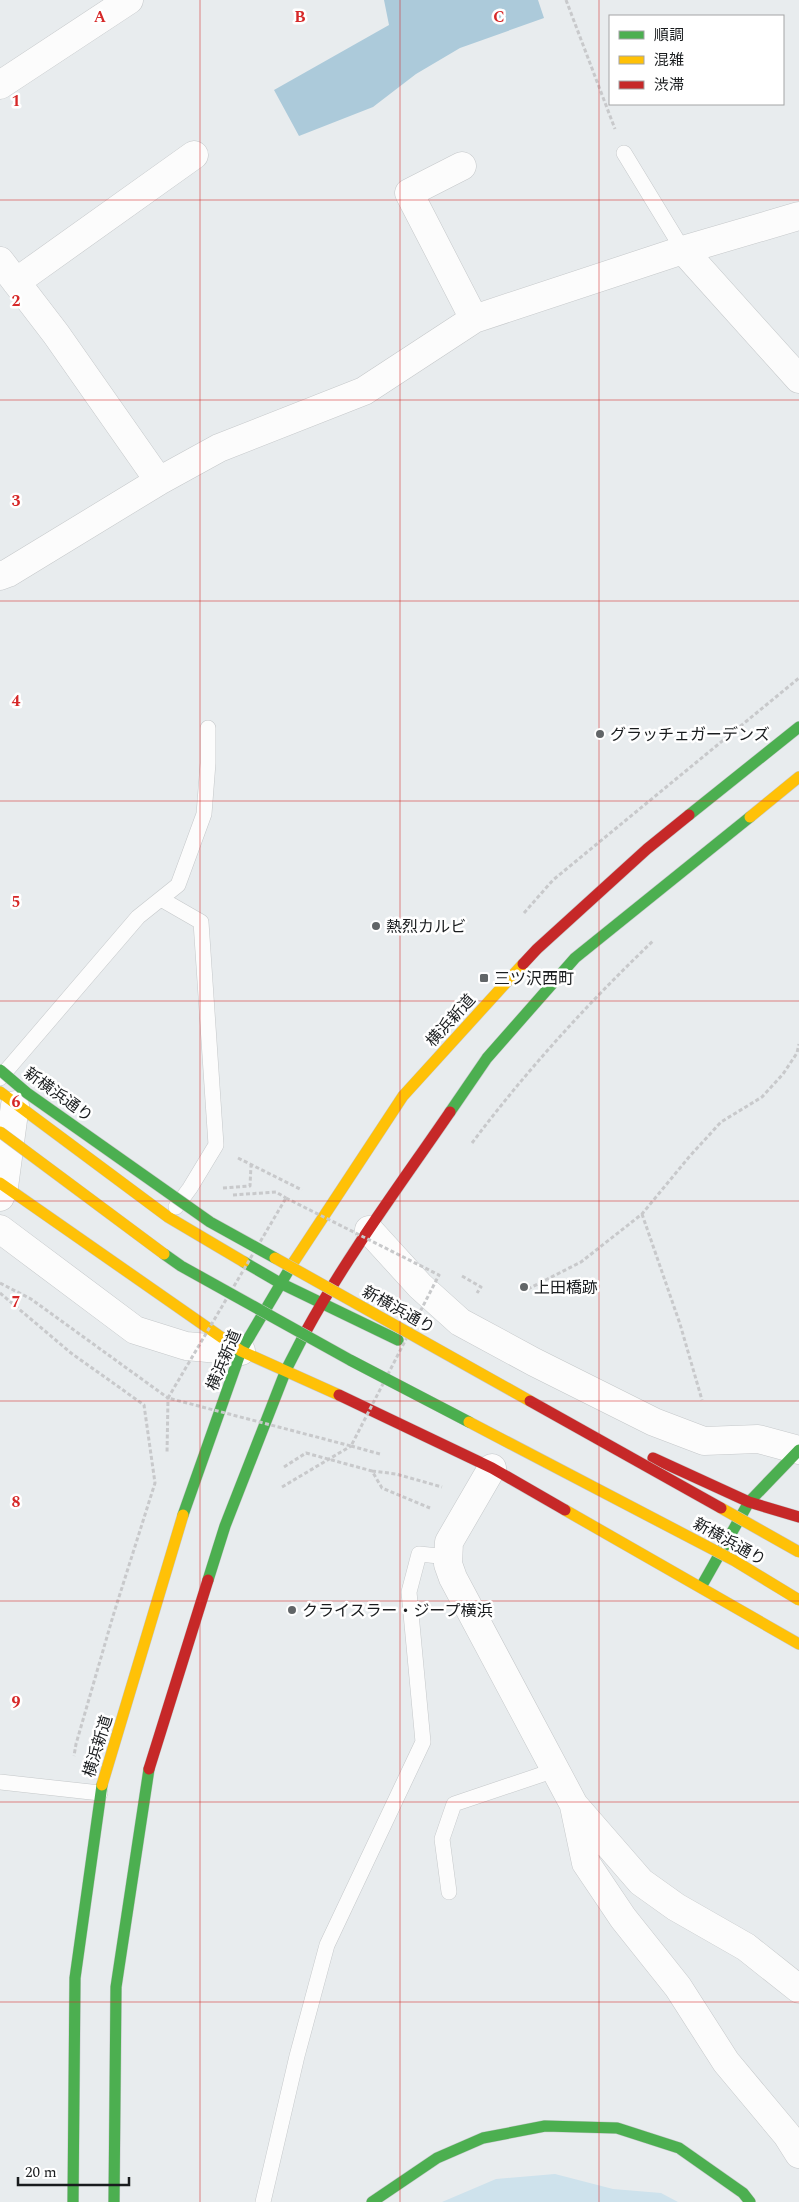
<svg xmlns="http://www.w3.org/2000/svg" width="799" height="2202" viewBox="0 0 799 2202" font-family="Spectral,'Noto Sans JP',serif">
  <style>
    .green { fill: #cee2ec }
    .forest { fill: #accada }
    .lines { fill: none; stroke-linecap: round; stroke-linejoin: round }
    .lane-casing { stroke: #c5c8ca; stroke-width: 16 }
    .street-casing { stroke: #c5c8ca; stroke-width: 29 }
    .fast-casing { stroke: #c5c8ca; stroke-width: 12 }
    .slow-casing { stroke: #c5c8ca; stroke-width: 12 }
    .jam-casing { stroke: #c5c8ca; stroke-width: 12 }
    .path { stroke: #c8c9cb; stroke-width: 3; stroke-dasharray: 4 2.5; stroke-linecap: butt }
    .lane { stroke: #fcfcfc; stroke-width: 15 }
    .street { stroke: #fcfcfc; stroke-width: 28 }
    .fast { stroke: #4caf50; stroke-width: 11 }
    .slow { stroke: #ffc107; stroke-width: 11 }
    .jam { stroke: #c62828; stroke-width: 11 }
    .fast-bridge-casing { stroke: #c5c6c7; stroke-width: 12; stroke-linecap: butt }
    .slow-bridge-casing { stroke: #c5c6c7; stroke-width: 12; stroke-linecap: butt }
    .jam-bridge-casing { stroke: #c5c6c7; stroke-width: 12; stroke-linecap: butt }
    .path-bridge { stroke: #c8c9cb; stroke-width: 3; stroke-dasharray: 4 2.5; stroke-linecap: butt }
    .fast-bridge { stroke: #4caf50; stroke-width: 11 }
    .slow-bridge { stroke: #ffc107; stroke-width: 11 }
    .jam-bridge { stroke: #c62828; stroke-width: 11 }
    .grid { fill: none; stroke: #d62828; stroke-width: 1; stroke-opacity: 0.55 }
    .poi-dot { fill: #616567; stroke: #fff; stroke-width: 2 }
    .labels { text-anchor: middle; stroke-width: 5; stroke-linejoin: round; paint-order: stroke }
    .poi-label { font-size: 16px; fill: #191c1e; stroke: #fff; text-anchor: start }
    .street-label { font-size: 16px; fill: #191c1e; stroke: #fff }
    .grid-label { font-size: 16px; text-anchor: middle; font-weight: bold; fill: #d62828; stroke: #fff; stroke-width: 5; stroke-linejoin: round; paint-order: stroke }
  </style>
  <rect width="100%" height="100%" fill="#e8ecee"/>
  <path class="green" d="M555,2174L613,2189L661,2193L678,2202H442L496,2179Z"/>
  <path class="forest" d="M384,0H538L544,18L460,48L416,74L373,107L299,136L274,90L389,25Z"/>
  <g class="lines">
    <defs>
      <path id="lane" d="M624,153L683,250
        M161,899L201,922L216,1145L190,1188L176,1207
        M0,1078L138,917L178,885L204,814L208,763V728
        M0,1782L100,1793
        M449,1892L442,1839L454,1804L555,1770
        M263,2202L297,2056L327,1945L423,1742L409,1592L419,1554L449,1557"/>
      <path id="street" d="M0,85L129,0
        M462,166L409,193L474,319
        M683,250L799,379
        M0,261L56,334L159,481
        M16,282L194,155
        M0,576L8,573L159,481L219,448L364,391L474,319L683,250L799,216
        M0,1197L4,1187L15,1105
        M0,1229L135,1330L186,1346L241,1351
        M369,1230L420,1286L460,1322L534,1362L654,1422L704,1441L758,1439L799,1450
        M492,1468L449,1542L448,1564L453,1578L574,1805L641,1882L676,1907L746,1947L799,1989
        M574,1806L586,1863L623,1918L678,1987L726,2062L787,2135L799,2154"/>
      <path id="fast" d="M689,815L799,727
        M450,1112L487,1058L575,958L750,817
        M244,1262L280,1283L398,1340
        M183,1515L241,1351L293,1263
        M208,1580L225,1526L286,1370L305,1333
        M701,1587L749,1502L799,1450
        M73,2202L75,1978L102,1785
        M114,2202L116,1987L149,1769
        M372,2202L437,2158L483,2138L545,2126L617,2128L679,2148L743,2193L750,2202"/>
      <path id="slow" d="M750,817L799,777
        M0,1092L168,1217L244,1262
        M0,1183L241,1351L339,1395
        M293,1263L403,1096L523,964
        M565,1510L799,1644
        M102,1785L183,1515"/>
      <path id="jam" d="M523,964L537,949L647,849L689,815
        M305,1333C347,1256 400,1185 450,1112
        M339,1395L492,1468L565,1510
        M653,1458L749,1502L799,1517
        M149,1769L208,1580"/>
    </defs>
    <use href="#lane" class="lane-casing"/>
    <use href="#street" class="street-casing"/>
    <use href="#fast" class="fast-casing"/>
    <use href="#slow" class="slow-casing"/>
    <use href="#jam" class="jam-casing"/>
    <path class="path" d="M566,0L615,129
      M524,913L553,880L799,678
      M472,1143C526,1071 588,1003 653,941
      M238,1158L302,1190
      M223,1188L250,1186L251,1165
      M233,1195L276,1192L286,1198
      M642,1214L680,1324L702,1400
      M462,1276L481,1287L477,1293
      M0,1283L31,1299L168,1398L167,1454
      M522,1292L581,1262L642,1214L689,1157L721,1122L762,1097L783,1074L797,1053L799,1044
      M0,1293L71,1353L144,1405L155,1483L113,1616L76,1744L74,1756
      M351,1446L380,1454
      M284,1467L306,1453L372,1471L382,1488L430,1508
      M372,1471L396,1474L442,1487"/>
    <use href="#lane" class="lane"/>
    <use href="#street" class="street"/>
    <use href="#fast" class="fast"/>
    <use href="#slow" class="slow"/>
    <use href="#jam" class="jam"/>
    <defs>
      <path id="fast-bridge" d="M0,1070L27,1093L210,1222L275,1258
        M164,1254L181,1266L350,1360L469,1422"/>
      <path id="slow-bridge" d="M0,1132L164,1254
        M275,1258L530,1401
        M469,1422L735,1561L799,1600
        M721,1508L799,1552"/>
      <path id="jam-bridge" d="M530,1401L721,1508"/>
    </defs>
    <use href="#fast-bridge" class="fast-bridge-casing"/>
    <use href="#slow-bridge" class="slow-bridge-casing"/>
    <use href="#jam-bridge" class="jam-bridge-casing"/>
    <path class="path-bridge" d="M286,1198L439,1275L351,1446L168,1398Z
      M282,1487L351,1446"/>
    <use href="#fast-bridge" class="fast-bridge"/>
    <use href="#slow-bridge" class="slow-bridge"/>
    <use href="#jam-bridge" class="jam-bridge"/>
  </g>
  <path class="grid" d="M200,0V2202M400,0V2202M599,0V2202M0,200H799M0,400H799M0,601H799M0,801H799M0,1001H799M0,1201H799M0,1401H799M0,1601H799M0,1802H799M0,2002H799"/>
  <g class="poi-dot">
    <circle cx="600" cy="734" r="5"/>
    <circle cx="376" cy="926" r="5"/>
    <rect x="479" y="973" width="10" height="10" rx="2.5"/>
    <circle cx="524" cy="1287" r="5"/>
    <circle cx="292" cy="1610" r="5"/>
  </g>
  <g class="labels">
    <g class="poi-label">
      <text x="610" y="740">グラッチェガーデンズ</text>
      <text x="386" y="932">熱烈カルビ</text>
      <text x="494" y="984">三ツ沢西町</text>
      <text x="534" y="1293">上田橋跡</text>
      <text x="302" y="1616">クライスラー・ジープ横浜</text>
    </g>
    <g class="street-label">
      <text transform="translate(450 1020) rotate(-48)" y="6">横浜新道</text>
      <text transform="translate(59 1094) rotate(36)" y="6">新横浜通り</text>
      <text transform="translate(399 1309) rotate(29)" y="6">新横浜通り</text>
      <text transform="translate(223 1360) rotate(-67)" y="6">横浜新道</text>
      <text transform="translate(730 1541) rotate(29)" y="6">新横浜通り</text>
      <text transform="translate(97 1746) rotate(-73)" y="6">横浜新道</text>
    </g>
  </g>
  <g class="grid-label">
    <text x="100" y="22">A</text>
    <text x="300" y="22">B</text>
    <text x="499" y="22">C</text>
    <text x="16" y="106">1</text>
    <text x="16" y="306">2</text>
    <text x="16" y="506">3</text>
    <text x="16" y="706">4</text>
    <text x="16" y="907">5</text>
    <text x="16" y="1107">6</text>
    <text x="16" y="1307">7</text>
    <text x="16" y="1507">8</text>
    <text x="16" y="1707">9</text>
  </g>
  <rect x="609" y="15" width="175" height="90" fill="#ffffff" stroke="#a3a4a5"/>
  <rect x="619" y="31" width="25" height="8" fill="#4caf50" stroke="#a3a4a5"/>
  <text x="654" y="40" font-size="15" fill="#191c1e">順調</text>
  <rect x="619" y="56" width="25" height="8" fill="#ffc107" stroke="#a3a4a5"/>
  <text x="654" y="65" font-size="15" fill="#191c1e">混雑</text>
  <rect x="619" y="81" width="25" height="8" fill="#c62828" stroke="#a3a4a5"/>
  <text x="654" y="90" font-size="15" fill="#191c1e">渋滞</text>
  <path d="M18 2177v8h111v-8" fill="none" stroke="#191c1e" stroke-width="2.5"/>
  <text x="25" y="2177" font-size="15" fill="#191c1e" stroke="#ffffff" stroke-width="4" paint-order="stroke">20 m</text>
</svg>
